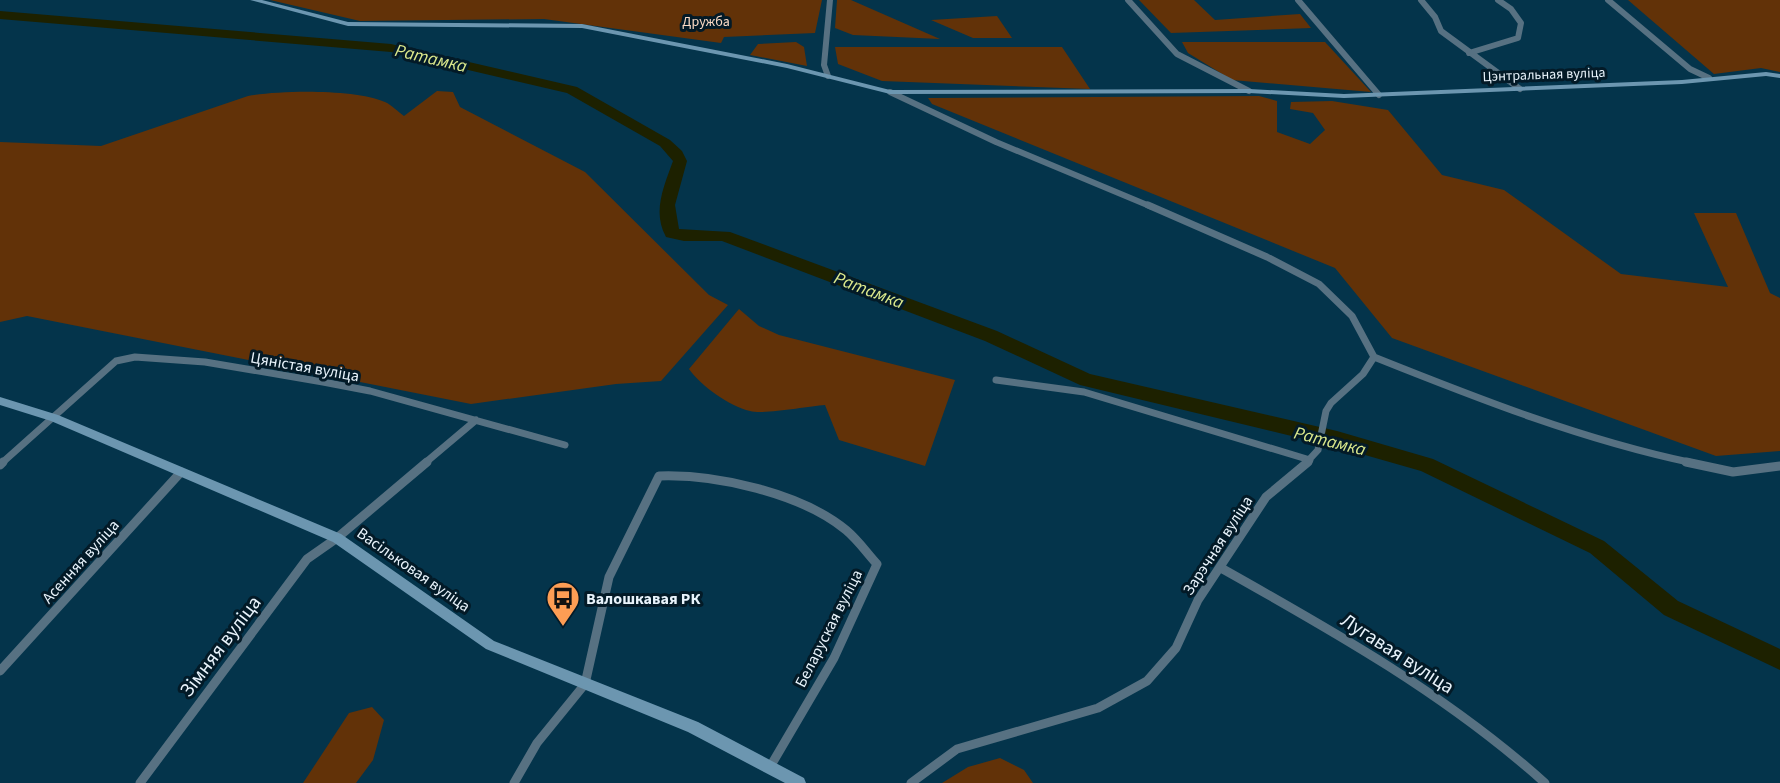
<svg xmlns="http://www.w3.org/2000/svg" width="1780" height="783" viewBox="0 0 1780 783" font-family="'Source Sans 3',sans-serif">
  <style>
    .green { fill: #623208 }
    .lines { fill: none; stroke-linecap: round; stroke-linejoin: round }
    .river { fill: #1d2100; fill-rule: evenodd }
    .street-far2 { stroke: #577182; stroke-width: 6 }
    .street-far1 { stroke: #577182; stroke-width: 7 }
    .street { stroke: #577182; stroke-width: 9 }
    .secondary { fill: #6c96b0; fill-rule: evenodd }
    .labels { text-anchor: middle; stroke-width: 6; stroke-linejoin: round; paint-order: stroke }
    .far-park-label { font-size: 14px; fill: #fcdac4; stroke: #031a27 }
    .far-street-label { font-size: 14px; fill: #e8f3fb; stroke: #031a27 }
    .street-label { font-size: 16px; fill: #e8f3fb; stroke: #031a27 }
    .poi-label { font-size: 16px; font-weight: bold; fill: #e8f3fb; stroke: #031a27; text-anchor: start }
    .water-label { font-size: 18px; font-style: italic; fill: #ddea8d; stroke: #031a27 }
    .near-street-label { font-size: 20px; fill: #e8f3fb; stroke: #031a27 }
  </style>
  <rect width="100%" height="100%" fill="#04344b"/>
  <path class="green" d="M270,0H822L815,33L724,37L721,43L544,19L360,21Z
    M837,0H851L940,39L853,35L835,28Z
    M1139,0H1194L1215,20L1300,14L1311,28L1171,33Z
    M1628,0H1780V72L1761,68L1714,74Z
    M997,16L1012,38H973L931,20Z
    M796,42L804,47L807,66L750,55L758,44Z
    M1182,42H1325L1371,92L1232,80L1188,53Z
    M835,47H1062L1090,89L882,81L838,64Z
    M437,91L453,92L460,107L585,172L709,295L728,305L661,381L616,384L471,404L27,316L0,322V142L101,146L248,96C281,90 355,89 385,102C392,105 398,112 404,116Z
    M1259,96L1277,101V132L1310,144L1325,130L1313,113L1290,109L1291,102L1332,101L1388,110L1442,175L1504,190L1621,274L1728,287L1694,213H1736L1770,293L1780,298V451L1716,456L1392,338L1335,268L932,104L928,98Z
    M739,309L759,326L779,335L955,380L925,466L839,440L825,405C808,406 764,415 750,411C729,406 701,386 689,369Z
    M372,707L384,720L373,760L356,783H303L349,713Z
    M1000,758L1024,770L1033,783H942L968,767Z"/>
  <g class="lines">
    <path class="river" d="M0,11L391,44L577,87L670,140L682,151L687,161L675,205L679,229L730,232L997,331L1090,374L1337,431L1433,459L1604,541L1678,601L1780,649V670L1664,615L1590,553L1421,471L1337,447L1080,385L985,341L722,241H684L666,237C652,212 664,186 673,161L660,146L567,93L391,52L0,19Z"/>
    <path class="street-far2" d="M1128,0L1177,54L1249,91
      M1298,0L1379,95
      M1421,0L1435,17L1441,31L1520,89
      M1608,0L1690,69L1709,78
      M1469,53L1518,38L1521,23L1511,9L1498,0
      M828,76L824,65L830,0
      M890,92L996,142L1152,207"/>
    <path class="street-far1" d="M1148,205L1267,257L1319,284L1352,316L1374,357L1363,374L1331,403L1326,411L1318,450L1306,463
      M1374,357C1479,399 1583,440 1693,463
      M996,380L1084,392L1310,460
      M2,463L116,361L135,357L205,362L323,382L370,391L565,445
      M425,463L476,420"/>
    <path class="street" d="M1686,462L1733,472L1780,466
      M0,465L3,462
      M1221,568C1335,632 1447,695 1545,783
      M0,671L181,472
      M140,783L307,559L337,538L427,462
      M514,783L537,743L585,684L609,577L659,476C716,474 801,493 846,530C858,540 867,553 877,564L834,658L770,767
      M911,783L957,749L1098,708L1147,681L1176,648L1198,600L1266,497L1308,462"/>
    <path class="secondary" d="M250,0H262L348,22L582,24L787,64L890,90L1249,89L1344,94L1682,80L1766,72L1780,74V78L1766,76L1682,84L1344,98L1249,93L890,94L787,68L582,28L348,26Z
      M0,397L58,415L341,534L494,641L698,722L804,778L806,783H785L688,732L486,649L333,542L51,421L0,405Z"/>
  </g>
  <defs>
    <symbol id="bus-pin" viewBox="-11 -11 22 30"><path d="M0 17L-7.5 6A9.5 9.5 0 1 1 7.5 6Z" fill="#fd9d54" stroke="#031a27"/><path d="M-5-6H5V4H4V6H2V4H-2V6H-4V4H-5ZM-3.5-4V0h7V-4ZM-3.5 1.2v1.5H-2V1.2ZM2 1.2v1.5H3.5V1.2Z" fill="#111"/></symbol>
  </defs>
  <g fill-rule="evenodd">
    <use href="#bus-pin" x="544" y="579" width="38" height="52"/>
  </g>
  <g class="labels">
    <g class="far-park-label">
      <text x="706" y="26">Дружба</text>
    </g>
    <g class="far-street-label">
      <text transform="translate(1544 74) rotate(-2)" y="5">Цэнтральная вуліца</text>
    </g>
    <g class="street-label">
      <text transform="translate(305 366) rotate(10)" y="6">Цяністая вуліца</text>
      <text transform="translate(1217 545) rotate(-57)" y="6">Зарэчная вуліца</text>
      <text transform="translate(80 561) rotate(-48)" y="6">Асенняя вуліца</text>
      <text transform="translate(414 569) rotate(35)" y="6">Васільковая вуліца</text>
      <text transform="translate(828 628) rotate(-63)" y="6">Беларуская вуліца</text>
    </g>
    <g class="poi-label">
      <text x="586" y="604">Валошкавая РК</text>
    </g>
    <g class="water-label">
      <text transform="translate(431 58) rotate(13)" y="6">Ратамка</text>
      <text transform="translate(869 290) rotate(21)" y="6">Ратамка</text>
      <text transform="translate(1330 441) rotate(14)" y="6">Ратамка</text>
    </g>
    <g class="near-street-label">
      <text transform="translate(220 646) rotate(-53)" y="7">Зімняя вуліца</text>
      <text transform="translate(1398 653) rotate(33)" y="7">Лугавая вуліца</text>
    </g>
  </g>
</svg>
